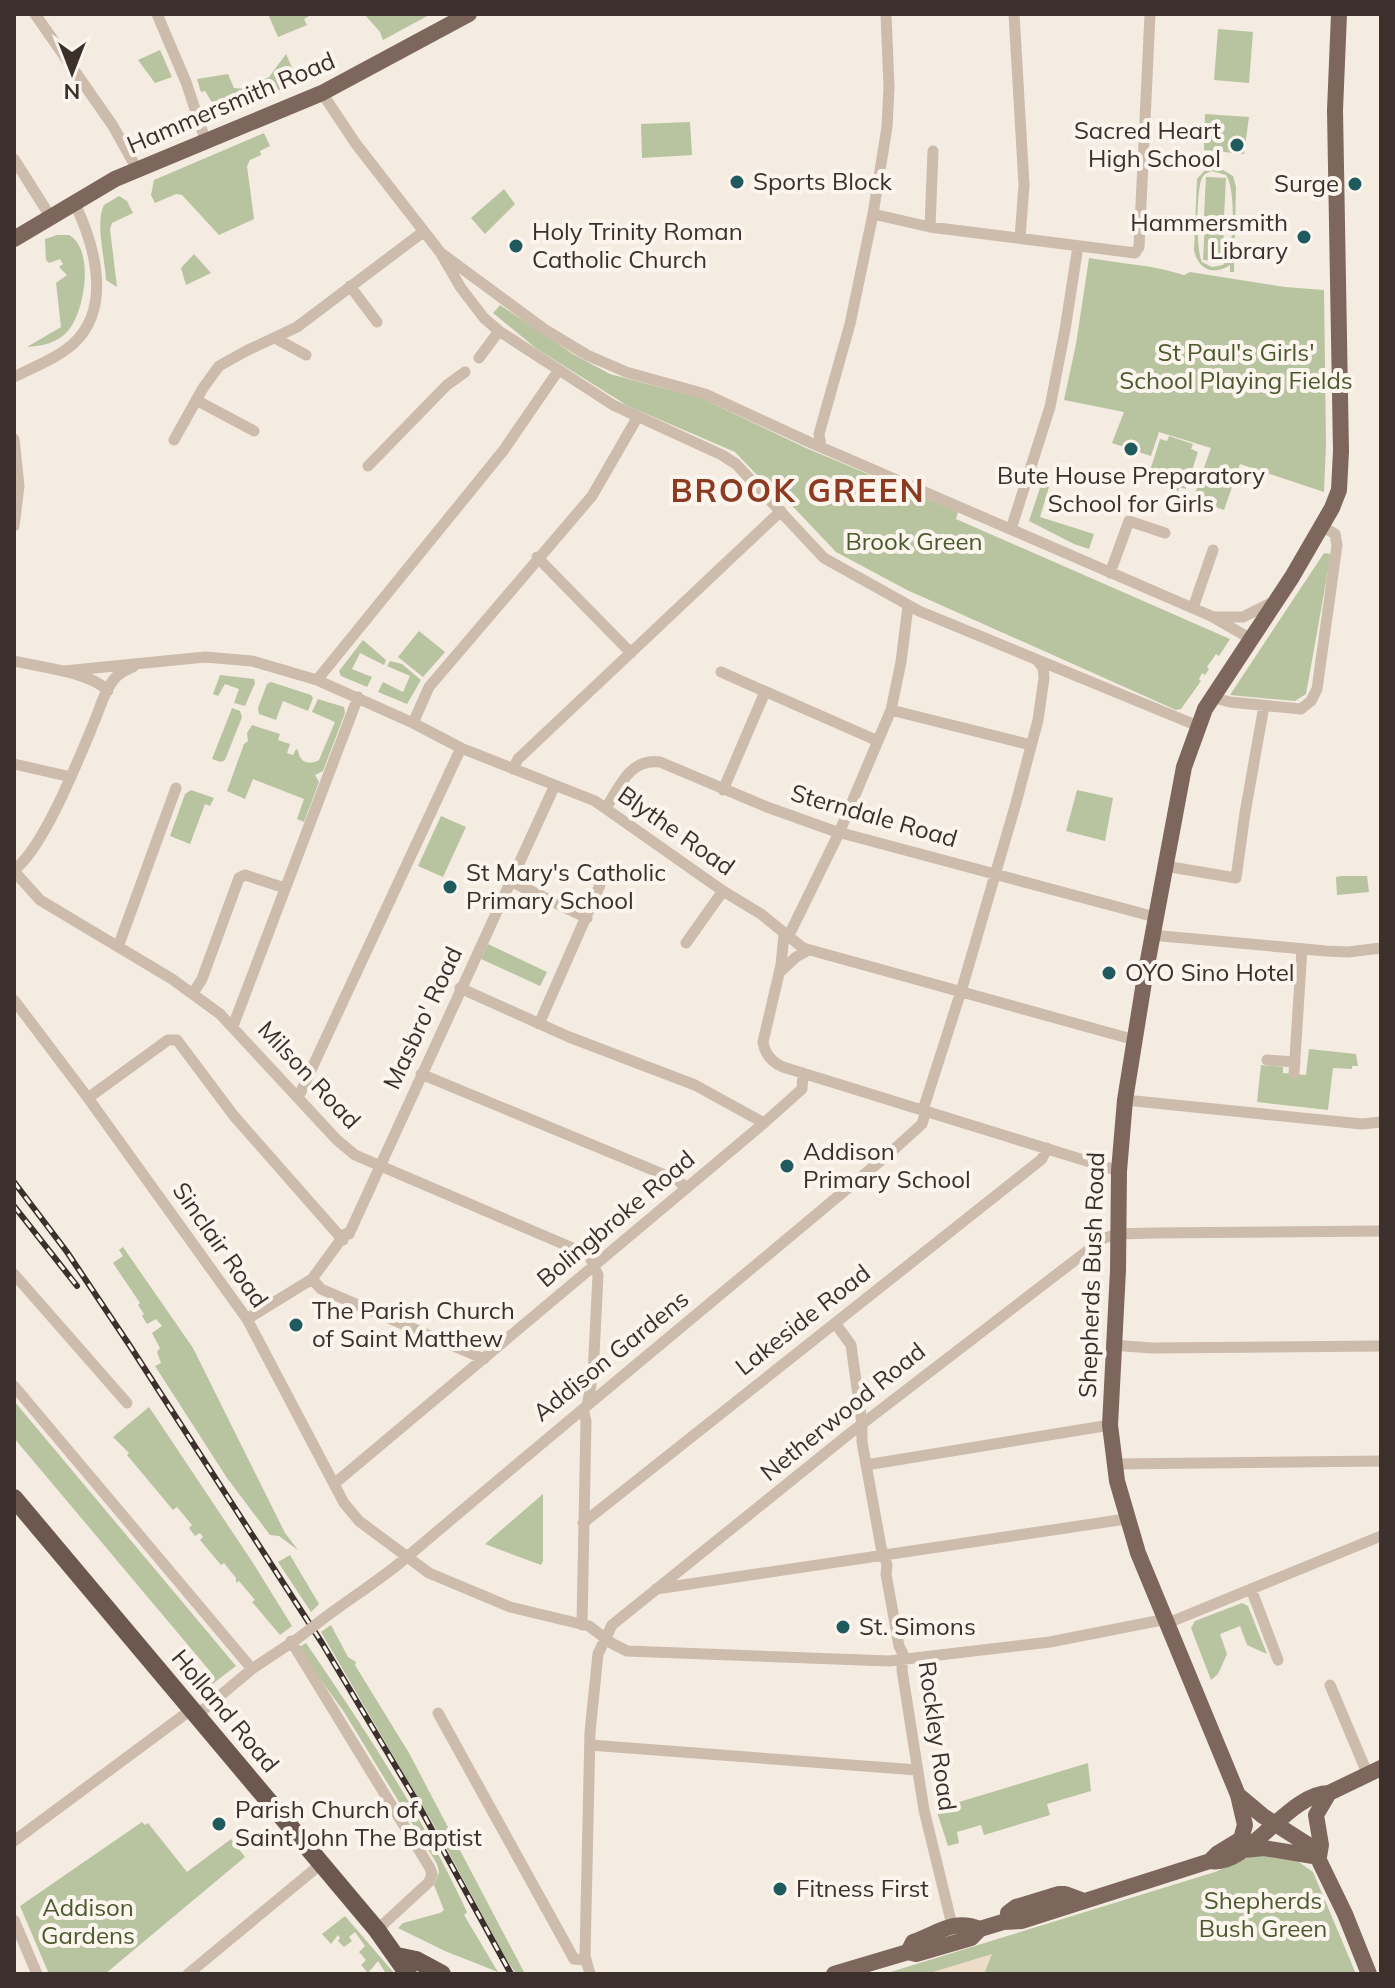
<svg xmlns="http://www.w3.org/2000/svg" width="1395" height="1988" viewBox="0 0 1395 1988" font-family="Mulish,sans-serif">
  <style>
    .green { fill: #b8c4a0; fill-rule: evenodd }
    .plaza { fill: #ecdcc8 }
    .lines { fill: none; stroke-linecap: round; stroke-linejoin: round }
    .minor { stroke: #cdbbac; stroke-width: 11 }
    .primary { stroke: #7d675c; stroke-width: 16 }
    .trunk { stroke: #6c584f; stroke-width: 18 }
    .rail-casing { stroke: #3b302b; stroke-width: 6 }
    .rail { stroke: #fbf5ee; stroke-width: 3; stroke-dasharray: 9; stroke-linecap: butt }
    .minor-bridge { stroke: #cdbbac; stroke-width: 11 }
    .poi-dot { fill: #1f5a5e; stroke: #fbf5ee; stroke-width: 3 }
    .labels { text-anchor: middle; stroke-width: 8; stroke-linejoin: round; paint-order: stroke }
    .street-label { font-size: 24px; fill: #3b302b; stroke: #fbf5ee }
    .poi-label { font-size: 24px; fill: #3b302b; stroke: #fbf5ee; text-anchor: start }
    .park-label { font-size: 24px; fill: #4a5a2e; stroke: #fbf5ee }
    .district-label { font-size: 32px; font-weight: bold; letter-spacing: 2px; fill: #8c3b22; stroke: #fbf5ee }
  </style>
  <rect width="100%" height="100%" fill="#f4ebe1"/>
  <path class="green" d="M268,14H313L304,19L307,25L278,37Z
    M364,14H431L383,40L380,32Z
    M1218,29L1253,32L1249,83L1214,80Z
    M160,50L172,77L155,83L138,60Z
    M286,54L298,81L268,95L261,81L269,77Z
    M228,74L234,88L246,89L253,102L225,116L220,106L213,104L205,91L201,92L197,79Z
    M1205,114L1249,117L1244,154L1204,150Z
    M690,122L692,155L642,158L641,124Z
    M264,133L270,146L260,151L261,155L250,160L247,166L254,219L219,235L182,195L176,194L155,203L151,195L154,180Z
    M1218,167L1233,176L1236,187L1234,272H1230V265C1214,276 1198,270 1194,250L1197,179L1207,168ZM1212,171L1226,175C1236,188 1235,253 1223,265L1212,267L1202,262C1196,251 1196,190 1202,178C1205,173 1207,173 1212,171Z
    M1206,177L1226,178L1224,217L1204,216Z
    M504,189L515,204L485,234L471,218Z
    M119,196L127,201L133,213L112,223L110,229L117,287L106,280C105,258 95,223 104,205Z
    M1205,221H1224L1223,261L1203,260Z
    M57,235H69C95,249 85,313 67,332C57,343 42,346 27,347L61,327L56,283L67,275L59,267L63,264L60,259L49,263L46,260L45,239Z
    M194,254L211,273L186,285L181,268Z
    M1089,258C1123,264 1153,265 1184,275L1190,272L1285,287L1324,290L1326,444L1324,492L1240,464L1224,510L1204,503L1205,499L1194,496L1211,448L1159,432L1151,456L1112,443L1124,412L1064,400L1076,344Z
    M500,305L573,354L610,374L701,398L806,448L958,512L956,519L1230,639L1219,656L1216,654L1207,667L1209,669L1205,675L1202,673L1199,679L1201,681L1181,709L1176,710L907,590L836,552L782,495L779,498L735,452L628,406L537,349L493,313Z
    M1169,436L1193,444L1191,449L1198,452L1186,489L1179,487L1178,492L1154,484L1155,479L1148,477L1160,439L1167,441Z
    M1041,485L1049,487L1040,517L1094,534L1089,549L1074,544L1029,521Z
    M1324,553L1331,554L1306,694L1295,701L1230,695Z
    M419,631L445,652L423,677L398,657Z
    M363,640L386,660L384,665L360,653L352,669L372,677L367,687L341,676L339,671Z
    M390,661L402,664L421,680L407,704L378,692L383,682L403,692L410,676L387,666Z
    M220,675L254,679L255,683L245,706L234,703L239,689L225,684L218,696L213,694Z
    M271,682L311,695L313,698L308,711L283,701L276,720L259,714L258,708L267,684Z
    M318,699L344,707L345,713L323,771L315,775L319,782L304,822L297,819L304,799L253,779L245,799L227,791L244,744L248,741L247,733L252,725L280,734L278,740L290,744L287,753L293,755L296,749L298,750C299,762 309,766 319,760L335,722L312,712Z
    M232,708L240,711L242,717L225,760L221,762L212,759Z
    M191,790L214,798L210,806L205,804L190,844L170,836L185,794Z
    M1077,790L1113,798L1105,841L1066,831Z
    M441,816L466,827L443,877L418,866Z
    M1341,876H1367L1369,892L1337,895L1336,877Z
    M488,944L547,972L540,986L481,959Z
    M1309,1049L1356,1054L1358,1066H1352V1069L1333,1068L1328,1110L1257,1102L1261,1065L1283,1067V1073L1306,1075Z
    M123,1247L193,1348L285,1533L298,1550L279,1536L270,1535L227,1478L155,1366L161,1363L157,1352L160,1348L152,1333L162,1326L156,1319L147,1324L142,1316L144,1314L138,1305L140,1303L113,1263L123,1256L119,1250Z
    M14,1401L236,1666L198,1695L187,1682L190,1679L199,1689L214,1676L14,1438Z
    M149,1407L253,1563L292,1626L280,1635L252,1602L255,1600L239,1581L236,1583V1578L224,1563L221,1565L200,1540L203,1537L200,1533L195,1536L189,1528L192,1525L177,1507L173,1510L127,1455L129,1453L113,1437Z
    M543,1494V1561L541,1565L485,1544Z
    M290,1555L319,1604L311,1612L278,1562Z
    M1242,1603L1248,1606L1267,1654L1247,1645L1240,1626L1220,1634L1227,1654L1218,1674L1211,1680L1191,1628L1195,1621Z
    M331,1625L348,1657L356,1662L355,1665L409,1753L525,1974H516L505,1957L436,1829L321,1632Z
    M306,1643C365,1729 423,1817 467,1912L464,1915L498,1972L445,1951L398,1928L403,1923L440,1913L444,1910L434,1885L439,1872L437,1864L344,1712L298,1648Z
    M1088,1763L1091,1791L1047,1804L1050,1815L984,1835L981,1825L957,1832L959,1843L948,1846L936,1809Z
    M142,1822L145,1825L148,1823L187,1872L231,1839L245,1857L105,1974H49L20,1906Z
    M1257,1854L1296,1860L1313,1872L1356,1974H884L1215,1872Z
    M345,1916L395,1974H383L385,1972L378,1961L368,1973L361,1965L366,1960L359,1952L365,1946L355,1932L349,1937L352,1941L344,1947L338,1941L340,1938L338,1935L331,1944L322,1934Z"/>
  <path class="plaza" d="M992,1954L984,1974H937L933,1972Z"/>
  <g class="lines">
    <path class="minor" d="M35,14L113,126L137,169
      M157,14L186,82L206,142
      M1014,14L1024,185L1020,238
      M322,93L356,144L440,252L461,288L484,318L499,331L613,405L722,455L736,464L824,558L919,611L1198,726
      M14,159L50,216
      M873,214L930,227L1135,253L1139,247L1150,14
      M930,227L933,151
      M441,253L544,329L587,355L626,372L705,394L809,442L1211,616L1251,639
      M350,286L377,322
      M275,338L306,355
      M479,358L499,331
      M14,377C33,367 58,358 74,343C113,306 94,243 74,202
      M196,400L254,431
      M14,439L19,486L14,526
      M174,440L203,388L219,366L246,351L297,327L423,232
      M821,447L819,434L850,324L873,214L887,127L889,87L886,14
      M368,466L447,385L465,372
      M1011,529L1050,407L1065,330L1078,246
      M537,557L631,653
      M1110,573L1129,521L1165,533
      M1193,608L1213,550
      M1215,617H1243L1271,603
      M14,661C39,667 91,672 108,691
      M64,671L205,657L252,661L317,680L413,723L461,748L595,801L723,891L761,914L803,948L1135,1040
      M721,672L878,741
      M317,680L503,451L558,371
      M1212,697L1230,702L1301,709L1311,701L1317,689L1337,545L1335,534L1323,527
      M891,710L1031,745
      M413,723L429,687L592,496L637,418
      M14,764L71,777
      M513,769L518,759L781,511
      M723,790L765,692
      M606,808C620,786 630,758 660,762L767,807L834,831L1155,917
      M1165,866L1236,878L1245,813L1264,706
      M14,870C44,848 80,756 95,720C101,705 106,687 117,676C122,672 128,669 133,667
      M14,871L40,900L172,979L220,1014L337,1140L355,1155L589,1255L598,1275L593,1375L587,1406
      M510,881L587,918
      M784,935L781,965L763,1042C765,1054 771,1062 783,1067L1119,1171
      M784,935L791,931L839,833L891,710L901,662L908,606
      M1151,935L1326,951L1348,952L1381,948
      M686,943L723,891
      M118,947L176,788
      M780,972L796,957L809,950
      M460,988L569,1037L695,1085L764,1123
      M193,993L202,979L239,878L245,875L285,888
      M14,1000L88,1098L247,1319L344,1503L359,1521L429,1573L510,1607L589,1626L613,1644L627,1651L889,1661L1050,1642L1167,1619
      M539,1024L600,885
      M233,1026L358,697
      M1267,1060L1295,1062
      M1294,1073L1302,949
      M421,1074L677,1180L687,1188
      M88,1098L168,1040H177L234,1116L343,1240
      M298,1098L461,748
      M1125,1100L1362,1124L1381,1122
      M923,1110L963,985L1016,803L1038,720L1044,678L1043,668L1037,660
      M14,1274L127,1403
      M312,1279L321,1289L484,1359
      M247,1319L312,1279L345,1234H349L555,785
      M835,1323L851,1345L862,1424V1442L881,1547L887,1565L886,1574L899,1646L903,1654L902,1670L924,1810L952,1925
      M1112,1345L1152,1348L1381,1346
      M14,1386L252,1669
      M1115,1464L1381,1461
      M866,1465L1110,1425
      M334,1484L764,1123L802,1089L803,1073
      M583,1523L1042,1159L1047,1148
      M656,1589L1126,1519
      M1251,1589L1278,1660
      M1168,1623L1381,1536
      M582,1625L586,1421L583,1409
      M314,1626C344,1602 378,1582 407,1557C567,1421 729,1288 891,1152L922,1124L926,1111
      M291,1641L430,1868L432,1874L429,1882L377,1930
      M1330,1685L1368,1775
      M438,1713L563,1939L574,1959L586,1960
      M197,1715L252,1669L297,1639
      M590,1745L917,1770
      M14,1841L192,1709
      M14,1920L37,1974
      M188,1974L321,1864
      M590,1974L585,1956L590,1732L598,1654L612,1625L849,1434L1104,1238L1119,1234L1152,1233L1381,1231"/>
    <path class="primary" d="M14,239L115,179L322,93L469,14
      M1238,1795L1263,1816L1313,1848L1345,1914L1369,1974
      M1244,1850L1264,1848L1319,1857
      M1319,1857L1321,1845L1316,1815L1329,1793
      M1210,1861L1218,1853L1241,1839L1245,1825L1238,1795L1138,1553L1117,1481L1110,1425L1118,1270L1119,1171L1125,1100L1145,976L1184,767L1205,709L1292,577L1332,508L1339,490L1341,451L1335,110L1339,14
      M1008,1913L1016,1907L1059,1894H1065L1084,1901
      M908,1952L913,1942C939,1933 953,1918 980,1929
      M834,1974L908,1952L916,1954L971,1938L980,1929L1003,1922L1022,1921L1210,1861C1248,1868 1288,1793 1329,1793L1381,1768"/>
    <path class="trunk" d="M14,1498L377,1930L408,1974
      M397,1956L416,1960L442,1974"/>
    <defs>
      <path id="rail" d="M14,1182L67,1252L130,1346L322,1643L414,1797L511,1974
        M14,1206L77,1286"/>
    </defs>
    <use href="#rail" class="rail-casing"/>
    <use href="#rail" class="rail"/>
    <path class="minor-bridge" d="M297,1639L314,1626"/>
  </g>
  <g class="poi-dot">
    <circle cx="1237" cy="145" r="8"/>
    <circle cx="737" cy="182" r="8"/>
    <circle cx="1355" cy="184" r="8"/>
    <circle cx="1304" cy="237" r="8"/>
    <circle cx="516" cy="246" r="8"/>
    <circle cx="1131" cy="449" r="8"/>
    <circle cx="450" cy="887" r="8"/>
    <circle cx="1109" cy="973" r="8"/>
    <circle cx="787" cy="1166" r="8"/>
    <circle cx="296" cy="1325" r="8"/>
    <circle cx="843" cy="1627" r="8"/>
    <circle cx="219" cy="1824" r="8"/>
    <circle cx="780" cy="1889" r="8"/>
  </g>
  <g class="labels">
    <g class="street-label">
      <text transform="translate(231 103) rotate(-23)" y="8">Hammersmith Road</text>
      <text transform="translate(874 816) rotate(16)" y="8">Sterndale Road</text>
      <text transform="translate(676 831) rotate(35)" y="8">Blythe Road</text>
      <text transform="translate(423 1018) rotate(-65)" y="8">Masbro' Road</text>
      <text transform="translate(309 1075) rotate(47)" y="8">Milson Road</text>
      <text transform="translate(616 1219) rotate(-40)" y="8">Bolingbroke Road</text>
      <text transform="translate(220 1245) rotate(55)" y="8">Sinclair Road</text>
      <text transform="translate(1092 1275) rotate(-88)" y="8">Shepherds Bush Road</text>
      <text transform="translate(803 1320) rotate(-38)" y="8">Lakeside Road</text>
      <text transform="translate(611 1356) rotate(-39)" y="8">Addison Gardens</text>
      <text transform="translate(843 1412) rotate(-39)" y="8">Netherwood Road</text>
      <text transform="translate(225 1711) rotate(50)" y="8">Holland Road</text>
      <text transform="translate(937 1736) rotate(82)" y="8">Rockley Road</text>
    </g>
    <g class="poi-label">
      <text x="1221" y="139" text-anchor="end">Sacred Heart<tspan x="1221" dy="28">High School</tspan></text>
      <text x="753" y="190">Sports Block</text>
      <text x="1339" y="192" text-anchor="end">Surge</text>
      <text x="1288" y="231" text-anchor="end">Hammersmith<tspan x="1288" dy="28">Library</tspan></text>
      <text x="532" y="240">Holy Trinity Roman<tspan x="532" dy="28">Catholic Church</tspan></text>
      <text x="1131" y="484" text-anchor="middle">Bute House Preparatory<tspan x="1131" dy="28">School for Girls</tspan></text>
      <text x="466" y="881">St Mary's Catholic<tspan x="466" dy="28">Primary School</tspan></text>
      <text x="1125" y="981">OYO Sino Hotel</text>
      <text x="803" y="1160">Addison<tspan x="803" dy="28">Primary School</tspan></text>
      <text x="312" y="1319">The Parish Church<tspan x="312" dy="28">of Saint Matthew</tspan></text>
      <text x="859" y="1635">St. Simons</text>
      <text x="235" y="1818">Parish Church of<tspan x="235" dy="28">Saint John The Baptist</tspan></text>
      <text x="796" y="1897">Fitness First</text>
    </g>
    <g class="park-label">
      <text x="1236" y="361">St Paul's Girls'<tspan x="1236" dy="28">School Playing Fields</tspan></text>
      <text x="914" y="550">Brook Green</text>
      <text x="1263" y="1909">Shepherds<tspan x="1263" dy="28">Bush Green</tspan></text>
      <text x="88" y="1916">Addison<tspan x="88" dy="28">Gardens</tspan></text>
    </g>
    <g class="district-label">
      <text x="798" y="502">BROOK GREEN</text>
    </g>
  </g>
  <rect width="1395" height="1988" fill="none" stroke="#3b302b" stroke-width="32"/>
  <g transform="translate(72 72) rotate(180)" stroke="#fbf5ee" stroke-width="6" paint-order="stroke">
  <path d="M0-6L14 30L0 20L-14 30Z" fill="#3b302b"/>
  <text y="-12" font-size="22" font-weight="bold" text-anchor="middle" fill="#3b302b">N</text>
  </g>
</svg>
